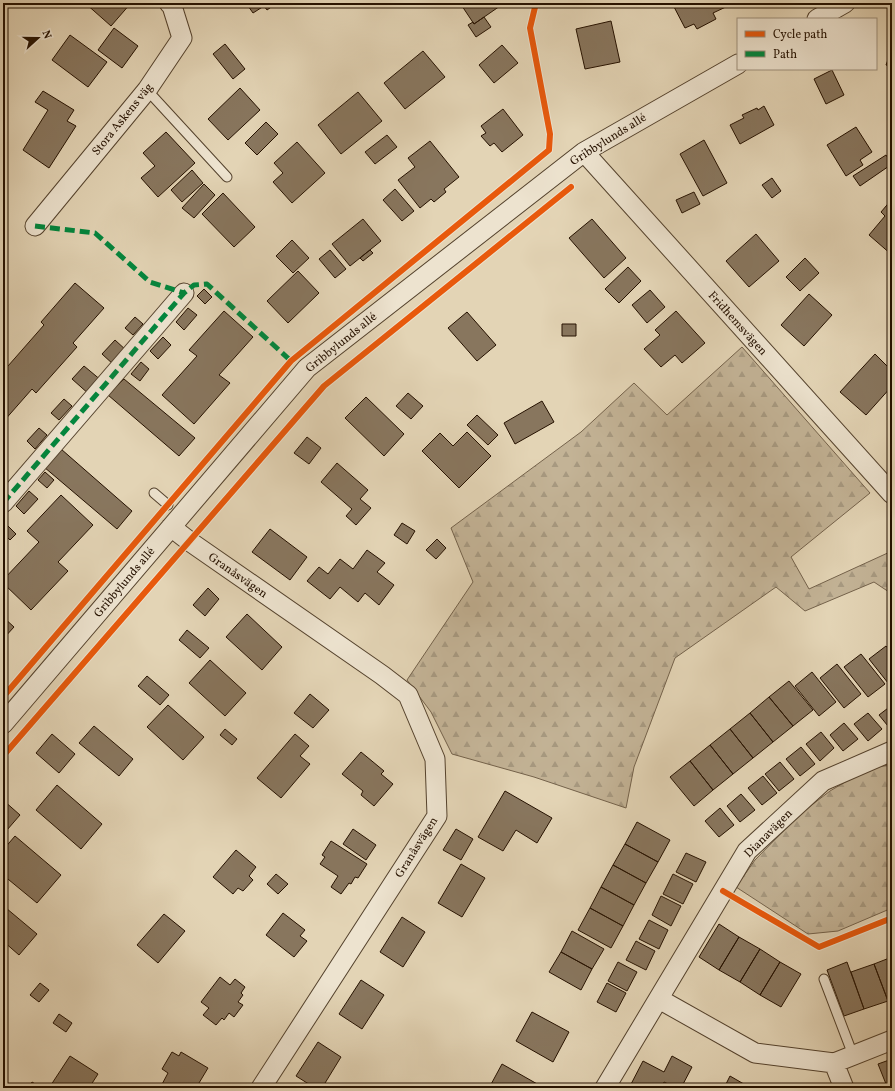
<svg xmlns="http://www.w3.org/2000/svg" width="895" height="1091" viewBox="0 0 895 1091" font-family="Vollkorn,serif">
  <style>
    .forest { fill: url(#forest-firs); stroke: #74624b }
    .building { fill: #88765e; stroke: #251100 }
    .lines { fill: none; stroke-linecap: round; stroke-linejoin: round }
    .service-casing { stroke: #54422d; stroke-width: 11 }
    .minor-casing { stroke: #54422d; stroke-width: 21 }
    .service { stroke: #ede3cf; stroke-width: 9 }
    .minor { stroke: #ede3cf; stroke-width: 19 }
    .quiet { stroke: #00873e; stroke-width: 5; stroke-dasharray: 10 5; stroke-linecap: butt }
    .cycleway-casing { stroke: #ede3cf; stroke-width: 8 }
    .cycleway { stroke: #e8590c; stroke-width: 6 }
    .labels { text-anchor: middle; stroke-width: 3; stroke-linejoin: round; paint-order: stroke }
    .street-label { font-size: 12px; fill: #251100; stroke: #ede3cf }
  </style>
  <defs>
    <pattern id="forest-firs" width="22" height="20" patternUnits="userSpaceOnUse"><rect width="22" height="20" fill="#c3b396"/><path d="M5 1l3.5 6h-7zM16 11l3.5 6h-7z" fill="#a79980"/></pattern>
  </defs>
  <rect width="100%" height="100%" fill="#e3d4b5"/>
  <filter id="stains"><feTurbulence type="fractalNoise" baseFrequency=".005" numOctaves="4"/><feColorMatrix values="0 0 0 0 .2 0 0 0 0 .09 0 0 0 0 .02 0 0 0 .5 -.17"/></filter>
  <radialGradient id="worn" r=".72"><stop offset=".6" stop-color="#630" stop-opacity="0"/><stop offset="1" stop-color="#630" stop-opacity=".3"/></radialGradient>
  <path class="forest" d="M742,347L870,493L791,557L809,589L892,551V594L874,582L805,611L776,587L675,658L634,767L626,808L534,777L452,754L431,712L407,680L473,582L451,528L581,432L634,383L667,415Z
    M888,765L892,776V908L838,931L808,934L736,887L755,860L800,814L830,791L867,769Z"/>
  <path class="building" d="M85,3H131L111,26Z
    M246,3H277L267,10L264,6L253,13Z
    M460,3H498L500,6L474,24Z
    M672,3H729L730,5L713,13L716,19L697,29L694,24L685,28Z
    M484,17L491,27L476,37L468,25L473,22L474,24Z
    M611,21L620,62L585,69L576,29Z
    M114,28L138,46L122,68L98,50Z
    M70,35L107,62L88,87L52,60Z
    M225,44L245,69L233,79L213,54Z
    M502,45L518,63L494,83L479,65Z
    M892,49V67L886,65Z
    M423,51L445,77L405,109L384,83Z
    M832,70L844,95L826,104L814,79Z
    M240,88L260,110L228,140L208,119Z
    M43,91L74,110L67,121L76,126L49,168L23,150L48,110L35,102Z
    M358,92L382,121L341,154L318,125Z
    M764,106L774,125L740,144L730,125L744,118L742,115L757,108L758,110Z
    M503,109L523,135L502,152L494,143L490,146L481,136L486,133L481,126Z
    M266,122L278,134L257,155L245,143Z
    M856,127L872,152L860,160L863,165L846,176L827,145Z
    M166,132L195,163L158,197L141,178L155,166L143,153Z
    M387,135L397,147L375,164L365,152Z
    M704,140L727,183L703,196L680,154Z
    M430,141L459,177L444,189L446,192L434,202L431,199L420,208L398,180L415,167L408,158Z
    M297,142L325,173L292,203L273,182L283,173L274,163Z
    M886,155L892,164L860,186L853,176Z
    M192,170L203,183L182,202L171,190Z
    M772,178L781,191L772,198L762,185Z
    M204,184L215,195L194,218L182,208Z
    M395,189L414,211L402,221L383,200Z
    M694,192L700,204L682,213L676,200Z
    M223,193L255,227L234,247L202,214Z
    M892,199V255L869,235L885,216L881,212Z
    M363,219L381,241L350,266L332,244Z
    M592,219L626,258L604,278L569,238Z
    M756,234L779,261L749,287L726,261Z
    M292,240L309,258L293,273L276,256Z
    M330,250L346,269L335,278L319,259Z
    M370,250L373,253L363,261L360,258Z
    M805,258L819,273L800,291L786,277Z
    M628,267L641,281L619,303L605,289Z
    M298,271L319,293L288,323L267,301Z
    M75,283L104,308L73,343L77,347L36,393L32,389L3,422V365L4,363L8,366L44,325L41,322Z
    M204,289L212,297L205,304L197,296Z
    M650,290L665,307L647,323L632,305Z
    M809,294L832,315L804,346L781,325Z
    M188,308L197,315L184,330L176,322Z
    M224,311L253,337L219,375L230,383L194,424L162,395L197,356L189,350Z
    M676,311L705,343L682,363L675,355L661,367L644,349L660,335L655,330Z
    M467,312L496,345L477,361L448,328Z
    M135,317L143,324L133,335L125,328Z
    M562,324H576V336H562Z
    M163,337L171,345L158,359L150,351Z
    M115,340L127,351L114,365L102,354Z
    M875,354L892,371V386L866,415L840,392Z
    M141,362L149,369L140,381L131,374Z
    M84,366L102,381L90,395L72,379Z
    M124,379L195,438L179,456L108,395Z
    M408,393L423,406L411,419L396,406Z
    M366,397L404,434L384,456L345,418Z
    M64,399L72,406L59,420L51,413Z
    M542,401L554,422L515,444L504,423Z
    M477,415L498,435L488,445L467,425Z
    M39,428L47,435L35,449L27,441Z
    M467,432L491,456L459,488L422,451L440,433L453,446Z
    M307,437L321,448L309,464L294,453Z
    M61,449L132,511L117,529L44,467Z
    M337,463L368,490L360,499L371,508L356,525L346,516L352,509L321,482Z
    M45,472L54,480L47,488L38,480Z
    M29,491L38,499L24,514L16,506Z
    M61,495L93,525L58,562L68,571L31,610L3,583V580L39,542L27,531Z
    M4,522L16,534L10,540L3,533V523Z
    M402,523L415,531L407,544L394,535Z
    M270,529L307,557L290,580L252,552Z
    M437,539L446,548L436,559L426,550Z
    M367,550L385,563L377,572L394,585L379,605L365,593L358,602L340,587L330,599L307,581L319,567L328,574L340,559L353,569Z
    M208,588L219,599L205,616L193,605Z
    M247,614L282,647L262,670L226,637Z
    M3,617L14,627L3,639Z
    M187,630L209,648L200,658L179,640Z
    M886,646L892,653V688L869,659Z
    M861,654L885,684L868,697L844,667Z
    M210,660L246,693L225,716L189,683Z
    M837,664L861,694L844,708L820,678Z
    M812,672L836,702L819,716L795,686Z
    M147,676L169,695L160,705L138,686Z
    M789,681L813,710L793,726L769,697Z
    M310,694L329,710L313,728L294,713Z
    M769,697L793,726L773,742L750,713Z
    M168,705L204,737L183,760L147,727Z
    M892,705V731L879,715Z
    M750,713L773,742L753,758L730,729Z
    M868,713L882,729L868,741L854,724Z
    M844,723L858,739L843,751L830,735Z
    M94,726L133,759L119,776L79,743Z
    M225,729L237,739L232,745L220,735Z
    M730,729L753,758L733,774L710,745Z
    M821,732L834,748L820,761L806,744Z
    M52,734L75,754L59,773L36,753Z
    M295,734L309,746L300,756L310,764L281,798L257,778Z
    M710,745L733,774L713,790L690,761Z
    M801,747L815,764L800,776L786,759Z
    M361,752L384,771L381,774L393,784L374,806L361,795L363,791L342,774Z
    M690,761L713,790L694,806L670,777Z
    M780,762L794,779L779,791L765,774Z
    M763,776L777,793L762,805L748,788Z
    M57,785L102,824L81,849L36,810Z
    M505,791L552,818L537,843L516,830L503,851L478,837Z
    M741,794L755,810L740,822L727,806Z
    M3,800L20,815L7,830L3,826Z
    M720,808L734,825L719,837L705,821Z
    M637,822L670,840L658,862L625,844Z
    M353,829L376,845L366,860L343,844Z
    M456,829L473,839L461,860L443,850Z
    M15,836L61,875L37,903L3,875V850Z
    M331,841L367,864L358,878L355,877L351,884L349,883L341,894L331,887L338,876L320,864L325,857L322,855Z
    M625,844L658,862L646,883L613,865Z
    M236,850L256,867L249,876L253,880L243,891L238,888L233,894L213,877Z
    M686,853L706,862L696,882L676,872Z
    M461,864L485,878L462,917L438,903Z
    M613,865L646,883L634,905L601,887Z
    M276,874L288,884L278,894L267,884Z
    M673,874L693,884L683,904L663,894Z
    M601,887L634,905L623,926L590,908Z
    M661,896L681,906L671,926L652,915Z
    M6,908L37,934L19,955L3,941V911Z
    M590,908L623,926L611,948L578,930Z
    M283,913L305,930L300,936L307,941L294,957L266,935Z
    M164,914L185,931L158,963L137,945Z
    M402,917L425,932L403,967L380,952Z
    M649,920L668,930L659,949L639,939Z
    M719,924L739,937L719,970L699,957Z
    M572,931L604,949L592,969L561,952Z
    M739,937L760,949L740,982L719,970Z
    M636,941L655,951L646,970L626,960Z
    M760,949L780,962L760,995L740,982Z
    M561,952L592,969L581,990L549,972Z
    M892,957V999L888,1001L874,964Z
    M618,962L637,972L627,991L608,981Z
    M780,962L801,974L781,1007L760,995Z
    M847,962L864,1009L844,1016L827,970Z
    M874,964L888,1001L864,1009L851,972Z
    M220,977L230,985L235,979L245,987L241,993L243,995L238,1002L243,1005L234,1017L229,1013L224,1020L222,1018L216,1025L203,1015L209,1008L201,1002Z
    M361,980L384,995L362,1029L339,1014Z
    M40,983L49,990L39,1002L30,995Z
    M607,983L626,993L616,1012L597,1002Z
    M532,1012L569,1032L553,1062L516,1041Z
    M59,1014L72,1023L66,1032L53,1023Z
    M318,1042L341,1057L322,1088H315L296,1076Z
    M172,1052L179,1056L181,1052L208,1068L196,1088H160L168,1073L162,1069Z
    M70,1056L98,1074L89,1088H49Z
    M672,1056L692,1067L681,1088H676L664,1082L661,1088H629L643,1061L664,1072Z
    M892,1059V1088H875L886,1084L878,1064Z
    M502,1064L539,1085L538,1088H489Z
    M730,1076L749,1087V1088H724Z
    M32,1082L42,1088H28Z"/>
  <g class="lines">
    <defs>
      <path id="service" d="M147,90L227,177
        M154,493L168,505
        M824,979L853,1055"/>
      <path id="minor" d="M817,19L845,3
        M584,152L892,494
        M35,226L147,90L182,38L172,6L169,3
        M3,503L184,293
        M171,527L189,541L382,675L408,695L435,759L437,816L261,1088
        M3,724L307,368L584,152L738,64
        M659,999L755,1053L834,1063L892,1040
        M834,1063L844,1088
        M605,1088L747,851L823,781L892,751"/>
    </defs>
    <use href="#service" class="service-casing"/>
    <use href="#minor" class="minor-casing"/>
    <use href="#service" class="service"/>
    <use href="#minor" class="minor"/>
    <path class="quiet" d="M35,226L95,233L150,282L184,293
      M3,503L184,293L194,285L207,284L291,361"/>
    <defs>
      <path id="cycleway" d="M3,697L291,361L549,150L550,134L530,28L536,3
        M3,756L324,386L571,187
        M723,891L819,947L892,918"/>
    </defs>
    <use href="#cycleway" class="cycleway-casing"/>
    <use href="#cycleway" class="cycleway"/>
  </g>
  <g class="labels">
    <g class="street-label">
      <text transform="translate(122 119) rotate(-51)" y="4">Stora Askens väg</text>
      <text transform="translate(608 139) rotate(-32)" y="4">Gribbylunds allé</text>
      <text transform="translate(738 323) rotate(48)" y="4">Fridhemsvägen</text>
      <text transform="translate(341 342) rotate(-39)" y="4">Gribbylunds allé</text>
      <text transform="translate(238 575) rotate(35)" y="4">Granåsvägen</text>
      <text transform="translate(124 582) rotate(-50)" y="4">Gribbylunds allé</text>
      <text transform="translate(768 833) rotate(-45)" y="4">Dianavägen</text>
      <text transform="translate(416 847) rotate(-58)" y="4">Granåsvägen</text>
    </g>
  </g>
  <rect width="895" height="1091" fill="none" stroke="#e3d4b5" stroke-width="16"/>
  <rect x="4" y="4" width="887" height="1083" fill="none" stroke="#251100" stroke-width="2"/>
  <rect x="8" y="8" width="879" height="1075" fill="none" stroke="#251100"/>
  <rect x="737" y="18" width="140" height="52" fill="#ede3cf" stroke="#9d8f7c"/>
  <rect x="745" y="31" width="20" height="6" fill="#e8590c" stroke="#9d8f7c"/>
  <text x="773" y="38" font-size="12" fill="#251100">Cycle path</text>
  <rect x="745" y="51" width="20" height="6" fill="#00873e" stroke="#9d8f7c"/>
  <text x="773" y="58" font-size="12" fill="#251100">Path</text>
  <g transform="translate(38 38) rotate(69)" stroke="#ede3cf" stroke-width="3" paint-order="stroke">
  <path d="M0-3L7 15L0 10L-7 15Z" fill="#251100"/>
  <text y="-6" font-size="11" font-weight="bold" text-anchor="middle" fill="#251100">N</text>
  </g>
  <rect width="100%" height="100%" filter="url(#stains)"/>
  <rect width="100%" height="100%" fill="url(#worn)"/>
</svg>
